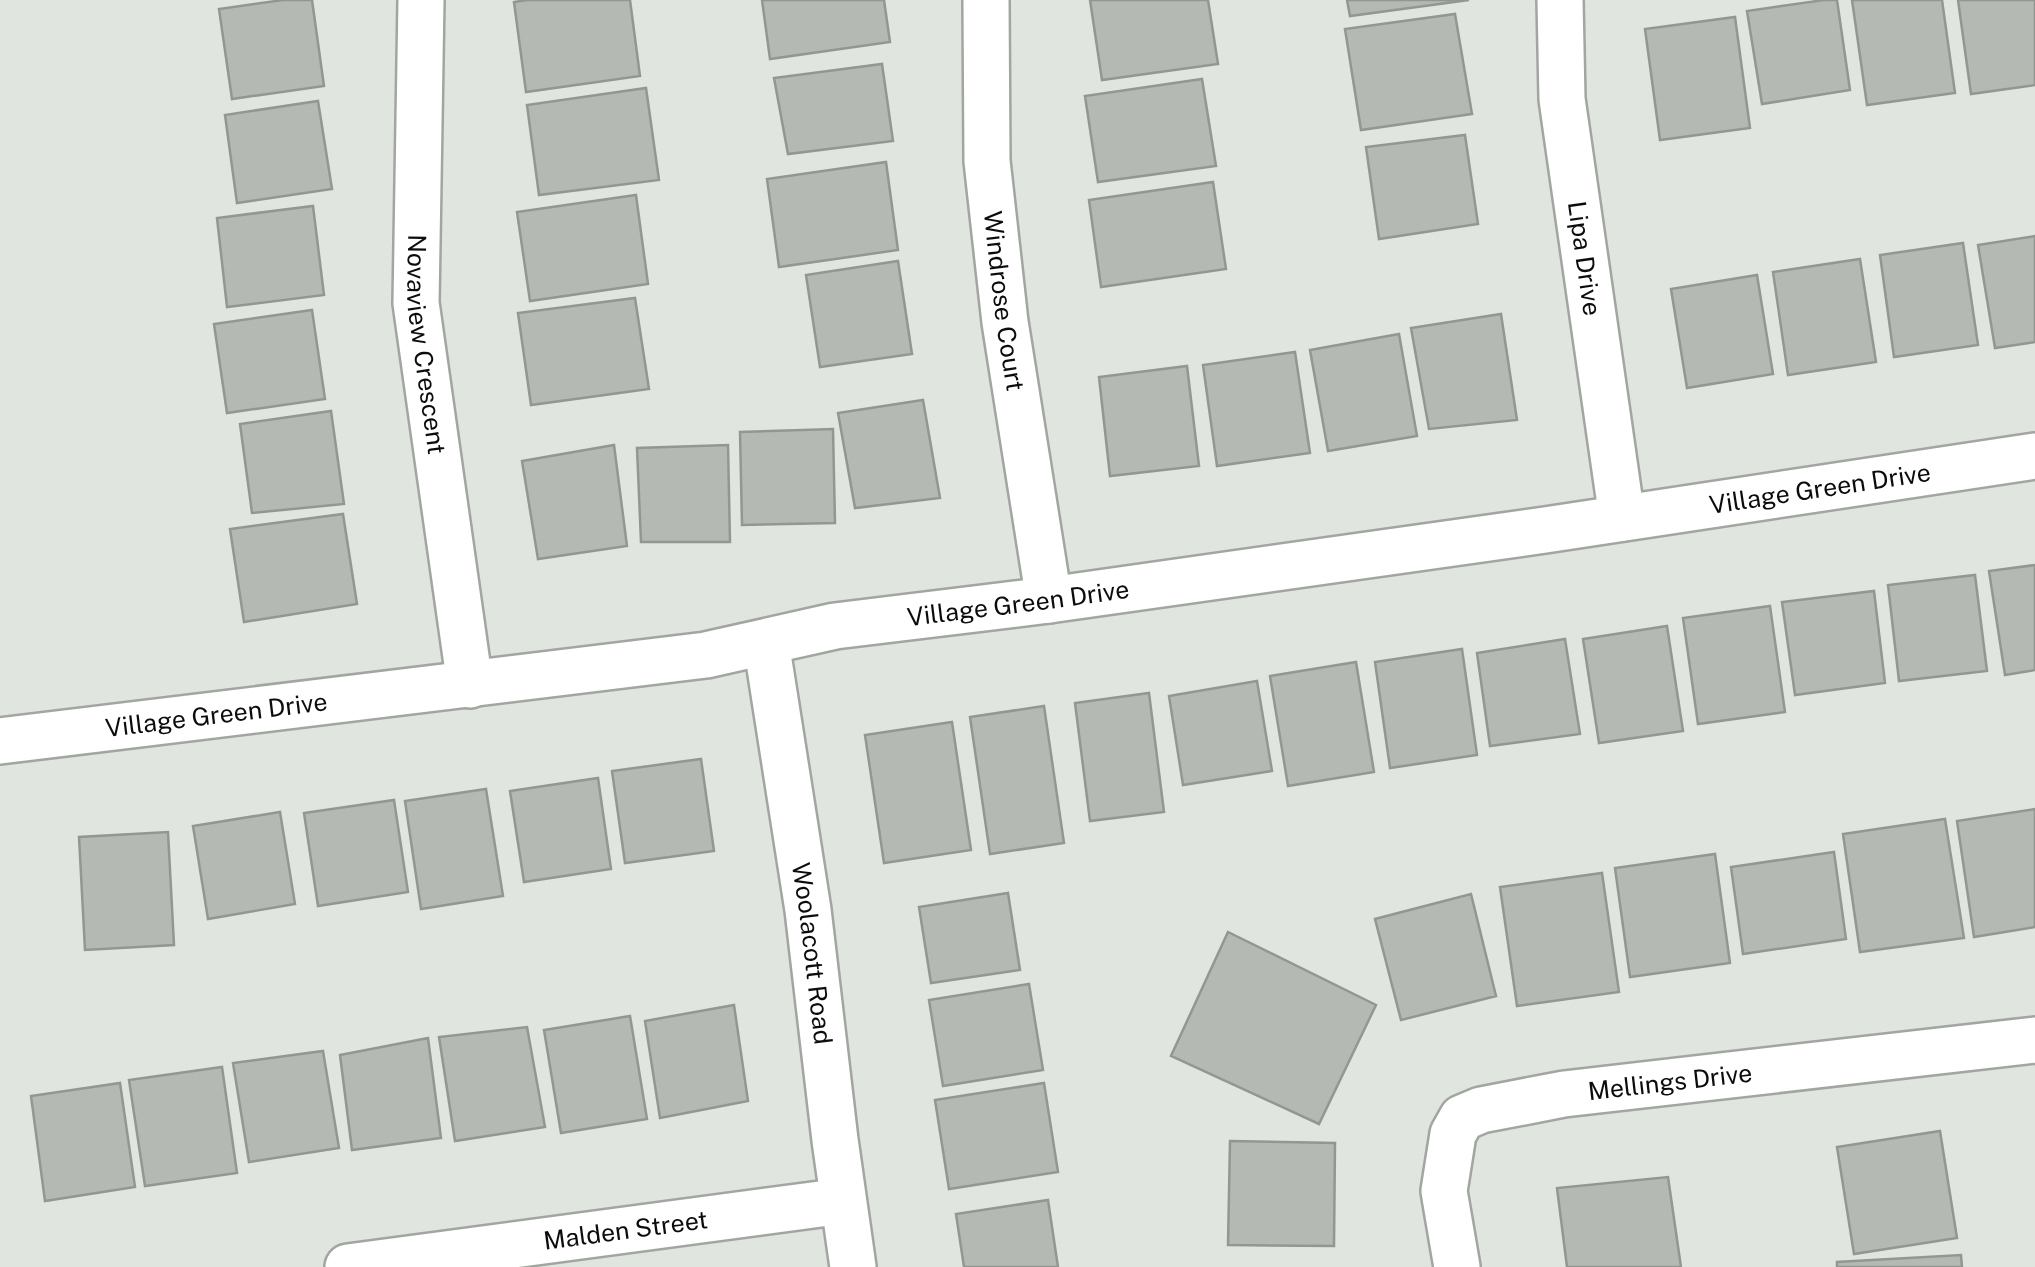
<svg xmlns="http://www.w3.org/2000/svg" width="2035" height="1267" viewBox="0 0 2035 1267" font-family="'Public Sans',sans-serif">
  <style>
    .building { fill: #b5b9b3; stroke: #939792; stroke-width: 2.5 }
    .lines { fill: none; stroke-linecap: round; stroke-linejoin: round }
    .street-casing { stroke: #a2a6a0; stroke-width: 50 }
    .street { stroke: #fff; stroke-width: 45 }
    .labels { text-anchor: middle; stroke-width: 10; stroke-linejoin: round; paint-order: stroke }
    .street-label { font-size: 25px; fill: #0c0d0b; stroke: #eef2ec }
  </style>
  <rect width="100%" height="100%" fill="#e1e5df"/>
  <path class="building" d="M283,0H312L324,86L232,99L219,9Z
    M527,0H630L640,76L526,92L514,2Z
    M762,0H884L890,42L770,59Z
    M1090,0H1208L1218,64L1102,80Z
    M1347,0H1469L1350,16Z
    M1824,0H1837L1850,90L1762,104L1747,11Z
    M1852,0H1942L1955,93L1867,105Z
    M1958,0H2035V85L1971,94Z
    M1455,14L1472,114L1361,130L1345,29Z
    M1735,17L1750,128L1660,140L1645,29Z
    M882,64L893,141L788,154L774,78Z
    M1202,79L1216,166L1098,182L1085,96Z
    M646,88L659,180L539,195L527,105Z
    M318,101L332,189L237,203L225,115Z
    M1465,135L1478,224L1379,239L1366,147Z
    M886,162L898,250L779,267L767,179Z
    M1213,182L1226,269L1101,287L1089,200Z
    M636,195L648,284L530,301L517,212Z
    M313,206L324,295L227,307L217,218Z
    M2035,236V342L1995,348L1978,245Z
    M1963,243L1978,345L1894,357L1880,255Z
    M1860,259L1876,362L1788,375L1773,272Z
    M898,261L912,354L820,367L806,275Z
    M1757,275L1773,374L1687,388L1671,289Z
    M635,298L649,389L531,405L518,313Z
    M312,310L325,399L227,413L214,324Z
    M1501,314L1517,420L1429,429L1411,328Z
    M1399,334L1417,436L1328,451L1310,350Z
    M1295,352L1310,453L1217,466L1203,365Z
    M1187,366L1199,466L1110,476L1099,377Z
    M923,400L940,498L855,508L838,413Z
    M331,411L344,504L252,513L240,424Z
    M833,429L835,523L742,525L740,432Z
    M614,445L627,546L538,559L522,461Z
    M728,445L730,542H641L637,448Z
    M343,514L357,604L244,622L230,529Z
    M2035,565V670L2005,675L1989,571Z
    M1975,575L1987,671L1899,681L1888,585Z
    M1874,591L1885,683L1795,695L1782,602Z
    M1770,606L1785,712L1698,724L1683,618Z
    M1667,626L1683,731L1599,743L1583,639Z
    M1565,639L1580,734L1490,746L1477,653Z
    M1462,649L1477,755L1390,768L1375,662Z
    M1356,662L1374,772L1288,786L1270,676Z
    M1257,681L1272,771L1183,785L1169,696Z
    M1149,693L1164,812L1090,821L1075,703Z
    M1044,706L1064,843L990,854L970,717Z
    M952,722L971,850L884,863L865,735Z
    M701,759L714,851L625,863L612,771Z
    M598,778L611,869L524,882L510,791Z
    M486,789L503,896L421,909L405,801Z
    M394,800L408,892L318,906L304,813Z
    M2035,809V927L1974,937L1957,821Z
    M280,812L295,904L208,919L193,826Z
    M1945,819L1964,938L1860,952L1843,834Z
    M168,832L174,945L85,950L79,837Z
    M1834,852L1846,939L1743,954L1731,867Z
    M1715,854L1730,963L1630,977L1615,868Z
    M1602,873L1619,992L1517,1006L1500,887Z
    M1008,893L1020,970L931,983L919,907Z
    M1471,894L1496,996L1401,1020L1375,919Z
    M1228,932L1376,1005L1319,1124L1171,1056Z
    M1029,984L1043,1070L943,1086L929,1000Z
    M734,1005L748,1101L660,1118L645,1021Z
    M630,1016L647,1119L561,1133L544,1030Z
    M527,1027L545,1127L455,1141L439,1037Z
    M428,1038L441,1138L352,1150L340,1055Z
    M323,1051L339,1148L249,1162L233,1063Z
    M222,1067L237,1173L145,1186L129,1080Z
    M120,1083L135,1187L45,1201L31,1096Z
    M1044,1083L1058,1172L949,1189L935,1100Z
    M1940,1131L1957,1238L1854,1254L1837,1147Z
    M1230,1141L1335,1143L1334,1246L1228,1245Z
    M1668,1177L1681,1267H1567L1557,1188Z
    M1048,1200L1058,1267H964L956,1214Z
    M1961,1255L1962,1267H1837V1262Z"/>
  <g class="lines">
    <defs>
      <g id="street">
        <path id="s1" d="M421,0L416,303L470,685"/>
        <path id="s2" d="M986,0L987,161L1005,322L1049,600"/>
        <path id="s3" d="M1560,0L1562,99L1622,518"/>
        <path id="s4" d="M766,642L808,910L835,1140L853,1267"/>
        <path id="s5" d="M0,741L706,655L835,626L1049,600L1545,530L2035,456"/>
        <path id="s6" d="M348,1267L843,1201"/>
        <path id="s7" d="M1457,1267L1444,1191L1453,1134L1462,1118L1481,1110L1564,1094L2035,1040"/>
      </g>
    </defs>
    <use href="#street" class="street-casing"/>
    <use href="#street" class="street"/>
  </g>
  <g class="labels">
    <g class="street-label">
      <text dy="9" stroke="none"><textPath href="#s3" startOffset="260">Lipa Drive</textPath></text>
      <text dy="9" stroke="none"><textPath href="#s2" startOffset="302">Windrose Court</textPath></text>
      <text dy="9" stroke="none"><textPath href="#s1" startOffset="345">Novaview Crescent</textPath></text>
      <text dy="9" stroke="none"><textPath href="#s5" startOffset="1838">Village Green Drive</textPath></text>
      <text dy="9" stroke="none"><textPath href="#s5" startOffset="1028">Village Green Drive</textPath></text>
      <text dy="9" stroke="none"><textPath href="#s5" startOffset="218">Village Green Drive</textPath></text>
      <text dy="9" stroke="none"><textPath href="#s4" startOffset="315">Woolacott Road</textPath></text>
      <text dy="9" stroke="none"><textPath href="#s7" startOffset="365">Mellings Drive</textPath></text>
      <text dy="9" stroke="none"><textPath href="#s6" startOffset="280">Malden Street</textPath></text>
    </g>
  </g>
</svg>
